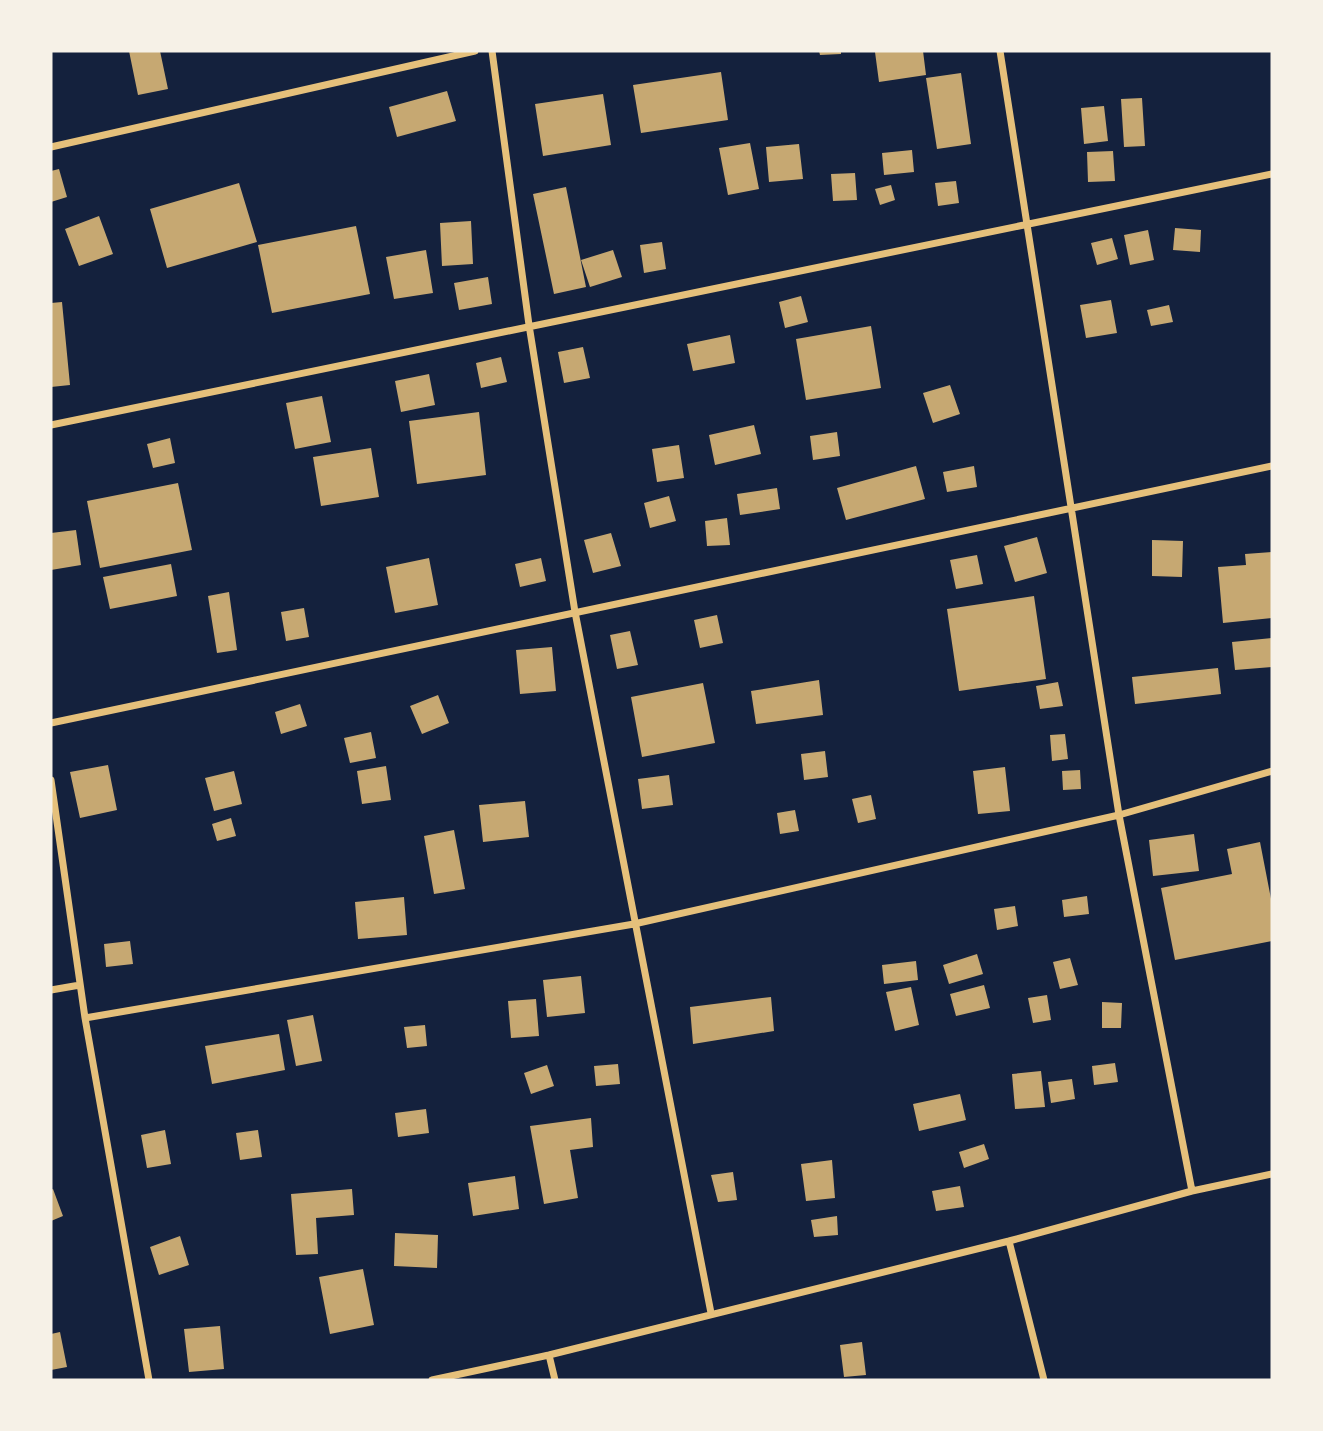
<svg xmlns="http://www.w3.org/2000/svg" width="1323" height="1431" viewBox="0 0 1323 1431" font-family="Mulish,sans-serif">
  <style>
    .building { fill: #c6a872 }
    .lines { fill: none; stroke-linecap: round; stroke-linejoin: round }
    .minor { stroke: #e5c07b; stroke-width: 7 }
  </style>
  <rect width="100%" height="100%" fill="#14213d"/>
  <path class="building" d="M129,51H160L168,89L138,95Z
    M819,51H841V54L820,55Z
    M887,51H923L926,75L879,82L875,52Z
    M721,72L728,120L641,133L633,85Z
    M961,73L971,144L937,149L926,78Z
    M447,91L456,121L397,137L389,107Z
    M603,94L611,145L543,156L535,104Z
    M1142,98L1145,146L1124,147L1121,99Z
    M1104,106L1108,141L1084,144L1081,108Z
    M750,143L759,189L728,195L719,148Z
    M799,144L803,179L769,182L766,147Z
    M912,150L914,172L884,175L882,153Z
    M1113,151L1115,181L1088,182L1087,152Z
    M59,169L67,197L51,202V171Z
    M855,173L857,200L833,201L831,174Z
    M956,181L959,203L938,206L935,183Z
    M239,183L257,242L167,268L150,209Z
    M891,185L895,200L880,205L875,189Z
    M566,187L586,287L554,294L533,194Z
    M99,216L113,254L79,266L65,229Z
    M471,221L473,264L442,266L440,223Z
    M356,226L370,294L272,313L258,245Z
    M1175,228L1201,230L1200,252L1173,250Z
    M1148,230L1154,260L1130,265L1124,235Z
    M1112,238L1118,259L1097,265L1091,243Z
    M662,242L666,269L644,273L640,245Z
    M426,250L433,293L394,299L386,257Z
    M613,250L622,277L590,287L581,260Z
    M488,277L492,304L459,310L454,283Z
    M801,296L808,322L785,328L779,302Z
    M1111,300L1117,333L1086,338L1080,305Z
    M62,302L70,385L51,387V303Z
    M1169,305L1173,322L1151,326L1147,310Z
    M871,326L881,388L806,400L796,339Z
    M730,335L735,363L693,371L687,344Z
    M583,347L590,378L564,383L558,352Z
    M501,357L507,382L481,388L476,363Z
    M429,374L435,405L401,412L395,381Z
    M950,385L960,414L933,423L923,393Z
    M322,396L331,442L295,449L286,403Z
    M479,412L486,475L417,484L409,421Z
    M754,425L761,454L715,465L709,435Z
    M837,432L840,456L813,460L810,436Z
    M170,438L175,463L153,468L147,444Z
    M679,445L684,478L657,482L652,449Z
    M371,448L379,497L321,506L313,457Z
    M916,466L925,499L846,520L837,488Z
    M974,466L977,487L947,492L943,472Z
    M178,483L192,550L100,568L87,501Z
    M777,488L780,509L740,515L737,494Z
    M669,496L676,521L650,528L644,503Z
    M727,518L730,545L707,546L705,521Z
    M76,530L81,565L51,570V533Z
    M611,533L621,566L593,573L584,540Z
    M1037,537L1047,573L1015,582L1004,546Z
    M1152,540L1183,541L1182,577L1152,576Z
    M1272,552V618L1223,623L1218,567L1246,565L1245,554Z
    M977,555L983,584L956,589L950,560Z
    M429,558L438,605L395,613L386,567Z
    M541,558L546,581L520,587L515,564Z
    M171,564L177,596L110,609L103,577Z
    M229,592L237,650L217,653L208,596Z
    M1034,596L1046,679L959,691L947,609Z
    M304,608L309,637L286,641L281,612Z
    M717,615L723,643L700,648L694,620Z
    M630,631L638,665L617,669L610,635Z
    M1272,638V667L1235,670L1232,642Z
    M552,647L556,691L520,694L516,650Z
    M1218,668L1221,694L1135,704L1132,677Z
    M819,680L823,715L756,724L751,691Z
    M1058,682L1063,706L1040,709L1036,686Z
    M703,683L715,743L642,757L631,697Z
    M438,695L449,723L422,734L410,706Z
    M300,704L307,726L281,734L275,712Z
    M371,732L376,758L350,763L344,738Z
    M1065,734L1068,759L1052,761L1050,735Z
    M825,751L828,777L804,780L801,754Z
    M108,765L117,810L80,818L70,772Z
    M386,766L391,800L362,804L357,771Z
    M1005,767L1010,811L978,814L973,771Z
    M1080,770L1081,789L1063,790L1062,771Z
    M234,771L242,804L214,811L205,778Z
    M669,775L673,805L642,809L638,779Z
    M871,795L876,819L858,823L852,799Z
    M525,801L529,837L483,842L479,805Z
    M795,810L799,831L780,834L777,813Z
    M231,818L236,836L217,841L212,824Z
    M454,830L465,889L434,894L424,836Z
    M1194,834L1199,871L1153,876L1149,840Z
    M1260,842L1272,904V941L1175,960L1161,888L1232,874L1227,849Z
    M1087,896L1089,914L1064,917L1062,900Z
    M404,897L407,935L358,939L355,902Z
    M1015,906L1018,926L997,930L994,909Z
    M130,941L133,964L106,967L104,944Z
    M977,954L983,974L949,984L943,965Z
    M1070,958L1078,985L1060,989L1053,962Z
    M916,961L918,980L884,984L882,965Z
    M581,976L585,1013L547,1017L543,980Z
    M984,985L990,1008L956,1016L950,994Z
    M911,987L919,1025L895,1031L886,992Z
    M1047,995L1051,1020L1033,1023L1028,998Z
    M771,997L774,1031L693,1044L690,1007Z
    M536,999L539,1036L511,1038L508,1001Z
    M1102,1002L1122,1003L1121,1028H1102Z
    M313,1015L322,1061L296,1066L287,1020Z
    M425,1025L427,1046L407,1048L404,1027Z
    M279,1034L285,1070L212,1084L205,1046Z
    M1115,1063L1118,1082L1094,1085L1092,1066Z
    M618,1064L620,1084L596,1086L594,1066Z
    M547,1065L554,1086L531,1094L524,1073Z
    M1041,1071L1045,1107L1015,1109L1012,1074Z
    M1072,1079L1075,1099L1051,1103L1048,1082Z
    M960,1094L966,1120L919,1131L913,1104Z
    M426,1109L429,1133L398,1137L395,1113Z
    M591,1118L593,1147L570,1150L578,1198L544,1204L530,1126Z
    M165,1130L171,1164L147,1168L141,1135Z
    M258,1130L262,1157L240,1160L236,1133Z
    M984,1144L989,1159L964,1168L959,1152Z
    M832,1160L835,1198L806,1201L801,1164Z
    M733,1172L737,1200L718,1202L711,1175Z
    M515,1176L519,1209L473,1216L468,1183Z
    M960,1186L964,1207L936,1211L932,1191Z
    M53,1189L63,1216L51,1221V1190Z
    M352,1189L354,1215L316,1218L318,1254L296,1255L291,1194Z
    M837,1216L838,1235L814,1237L811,1220Z
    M395,1233L438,1235L437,1268L394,1266Z
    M180,1236L189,1265L159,1275L150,1247Z
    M363,1269L374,1325L330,1334L319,1277Z
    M220,1326L224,1369L189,1372L184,1329Z
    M60,1332L67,1367L51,1370V1334Z
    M862,1342L866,1375L844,1377L840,1345Z"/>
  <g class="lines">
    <path class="minor" d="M492,51L529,325L575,612L711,1313
      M1000,51L1119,815L1192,1191
      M51,147L475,51
      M51,425L1272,174
      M51,723L1272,466
      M51,780L85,1018L149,1380
      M51,990L80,985
      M85,1018L634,924L1119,815L1272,771
      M1009,1241L1044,1380
      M549,1355L555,1380
      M432,1380L549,1355L1009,1241L1192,1191L1272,1174"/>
  </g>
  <rect width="1323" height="1431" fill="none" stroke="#f6f1e7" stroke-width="105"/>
</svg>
